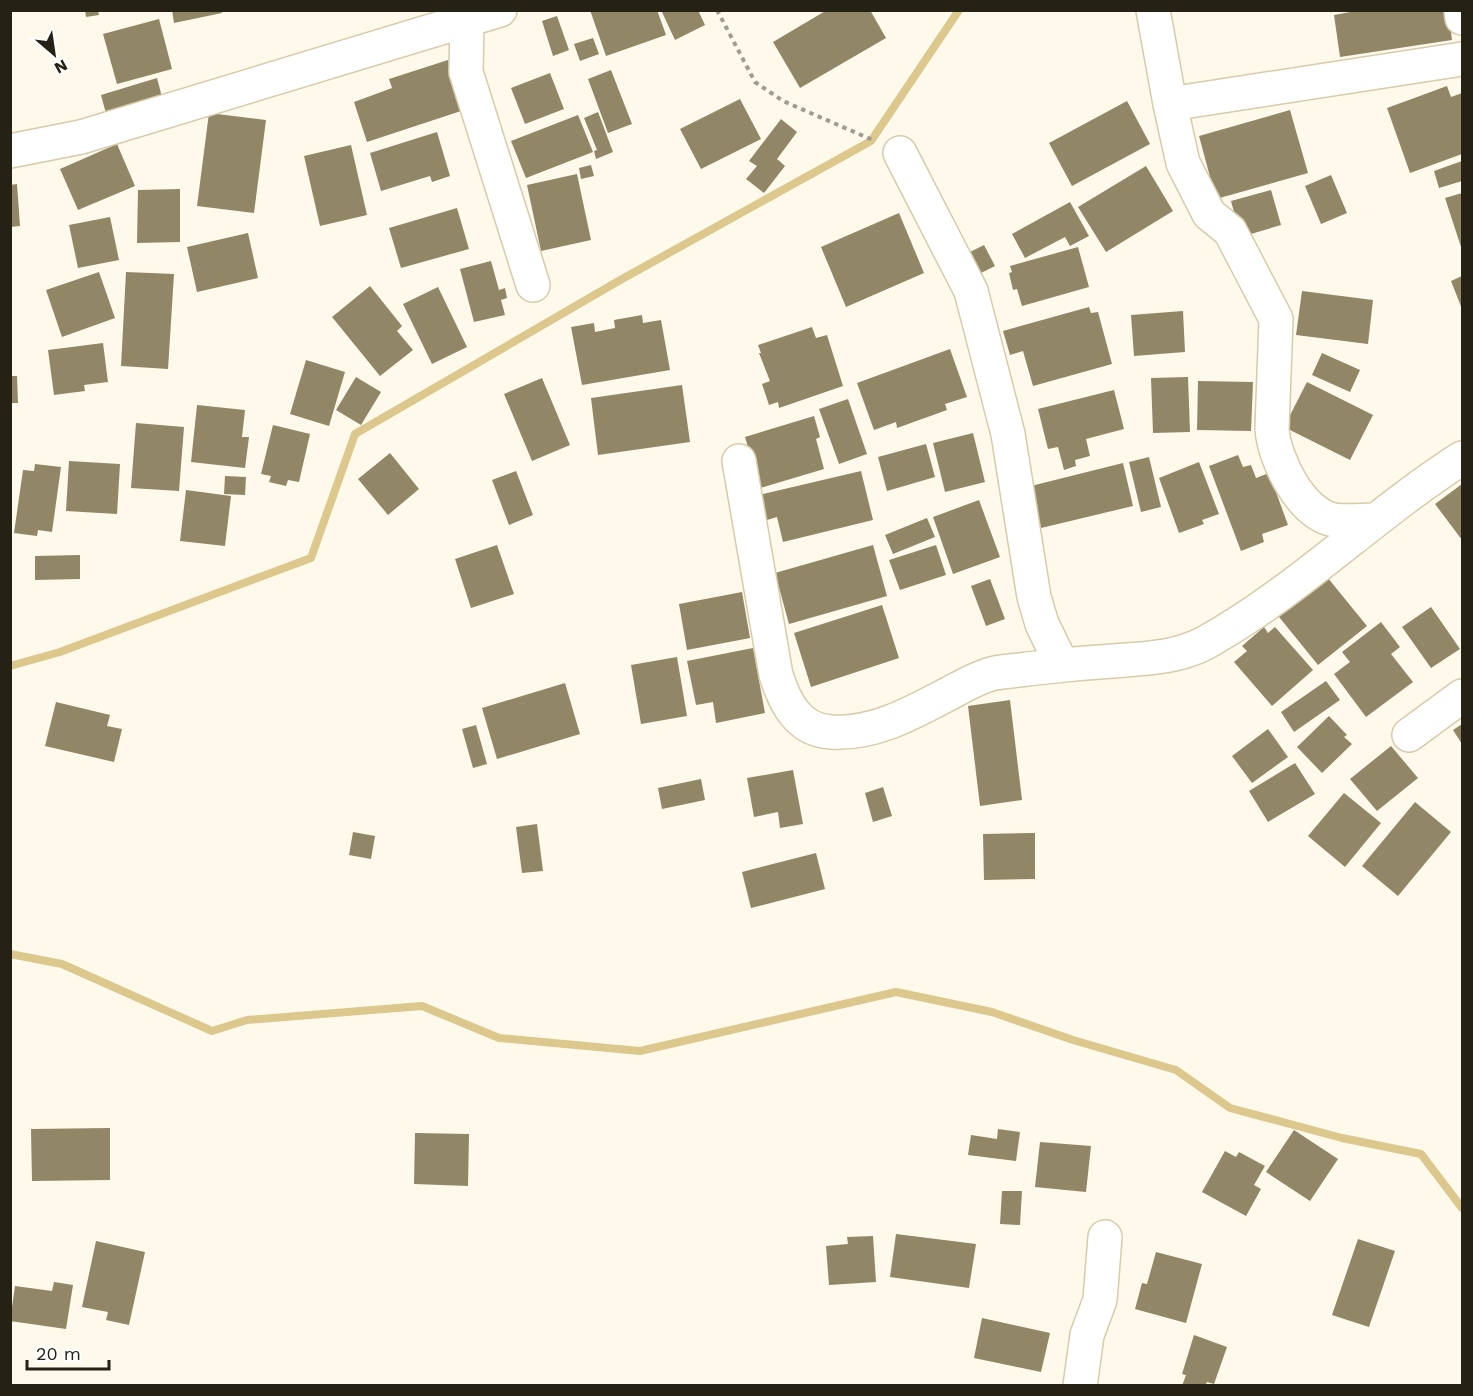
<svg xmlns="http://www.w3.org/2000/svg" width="1473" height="1396" viewBox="0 0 1473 1396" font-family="'Work Sans',sans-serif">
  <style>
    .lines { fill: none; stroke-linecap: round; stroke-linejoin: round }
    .stream { stroke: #dcc88d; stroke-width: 8 }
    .building { fill: #918666 }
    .minor-casing { stroke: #d7cba9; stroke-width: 36 }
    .path { stroke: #a19c8f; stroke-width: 4; stroke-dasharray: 4.5 4.5; stroke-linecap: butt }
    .minor { stroke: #fff; stroke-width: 33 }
  </style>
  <rect width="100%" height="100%" fill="#fef9eb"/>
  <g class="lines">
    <path class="stream" d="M10,666L60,652L311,558L355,434L622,279L871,141L959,10
      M10,954L62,964L212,1031L247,1020L422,1006L499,1038L640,1051L896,992L992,1012L1073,1040L1176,1070L1230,1108L1342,1138L1421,1154L1462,1208"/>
  </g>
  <path class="building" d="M85,10H98L99,15L86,17Z
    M172,10H221L222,13L174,23Z
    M590,10H657L666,35L606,56Z
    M661,10H698L705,25L675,40Z
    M827,10H870L886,38L800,88L773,42Z
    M1361,10H1448L1452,40L1340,57L1334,15Z
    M557,16L569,50L553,56L542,21Z
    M159,19L172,69L117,84L103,34Z
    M593,38L599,54L580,61L574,44Z
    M448,60L464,110L367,142L354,102L392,88L389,79Z
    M611,70L632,124L608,133L588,79Z
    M550,73L564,109L525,124L511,88Z
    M157,78L163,101L107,117L101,95Z
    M1447,86L1451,97L1462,93V154L1410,173L1387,108Z
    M740,99L761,139L701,169L680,129Z
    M1127,101L1150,144L1072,186L1049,143Z
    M1290,110L1308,173L1216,199L1199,136Z
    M598,112L613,152L596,159L594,151L597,150L584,118Z
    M209,113L266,120L254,213L197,206Z
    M578,115L593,152L526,178L511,141Z
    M781,119L797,132L777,159L785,166L764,193L746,179L757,166L749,161Z
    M437,132L450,176L432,182L430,176L381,191L370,153Z
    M117,144L135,186L78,210L60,169Z
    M351,145L367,215L320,226L304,156Z
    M1462,161V181L1439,188L1434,171Z
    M591,165L594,176L581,179L579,168Z
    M1146,166L1173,211L1106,252L1078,207Z
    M577,174L591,240L541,251L527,185Z
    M1331,175L1347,213L1321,224L1305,186Z
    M17,184L20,226L10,227V185Z
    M180,189V242L137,243L138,190Z
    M1271,190L1281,225L1241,237L1231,201Z
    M1462,193V250L1445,198Z
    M1070,202L1089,236L1070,246L1065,237L1025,258L1012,234Z
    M457,208L469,249L401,268L389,228Z
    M899,213L924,273L846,307L821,247Z
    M110,217L119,260L78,268L69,225Z
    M248,233L258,278L197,292L187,247Z
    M984,245L995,266L977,275L966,254Z
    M1078,247L1089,287L1022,306L1017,289L1013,290L1009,273L1012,272L1010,266Z
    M491,261L499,290L505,288L507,298L501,300L505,315L474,322L460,269Z
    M99,272L115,318L62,337L46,290Z
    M126,272L174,274L168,369L121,366Z
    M1462,276V309L1451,281Z
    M370,286L402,326L397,331L413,350L380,376L332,317Z
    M438,287L467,347L432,364L403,304Z
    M1302,291L1373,300L1368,344L1296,335Z
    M1089,307L1091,313L1098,312L1112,364L1033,386L1023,351L1010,355L1003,331Z
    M1183,311L1185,352L1134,356L1131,315Z
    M642,315L643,323L661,320L670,370L582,385L571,327L594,323L595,332L615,328L614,320Z
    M812,327L816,338L827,335L843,386L779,408L778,402L769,405L762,384L770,381L759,353H761L758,345Z
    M103,343L108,382L84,385L85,391L54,395L48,350Z
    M950,349L967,397L945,404L947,410L897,428L896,422L874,430L857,383Z
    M1322,353L1360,370L1350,392L1312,375Z
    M306,360L345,372L329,426L290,414Z
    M10,376H17L18,403H10Z
    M356,377L381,392L361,425L336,410Z
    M1188,377L1190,432L1153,433L1151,378Z
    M542,378L570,445L532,461L504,394Z
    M1198,381L1253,382L1251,431L1197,430Z
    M1307,382L1373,415L1350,460L1284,427Z
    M682,385L690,442L598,455L591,398Z
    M1114,390L1124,429L1086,439L1090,456L1075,460L1076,466L1064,470L1058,447L1048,449L1038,409Z
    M848,399L867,454L839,464L819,409Z
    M197,405L245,410L242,437H249L245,468L191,462Z
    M814,416L820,437L816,439L824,469L760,488L745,437Z
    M136,423L184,427L179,491L131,488Z
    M273,425L310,434L299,482L288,480L286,486L269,482L271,476L261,474Z
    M973,433L985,482L945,492L933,443Z
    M926,444L935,477L887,491L878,457Z
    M390,453L419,489L388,515L358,479Z
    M1238,455L1243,467L1251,465L1256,478L1269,473L1288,525L1262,534L1264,542L1241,551L1209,466Z
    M1149,457L1161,507L1141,512L1129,462Z
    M69,461L120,464L117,514L66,511Z
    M1199,462L1219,514L1202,520L1204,524L1179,533L1159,478Z
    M1123,463L1133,506L1041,528L1031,486Z
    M35,464L61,467L52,532L38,530L37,536L14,533L23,470L34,471Z
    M516,471L533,515L509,525L492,480Z
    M861,471L873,520L783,542L777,517L760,522L754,496Z
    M225,476L246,477L245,495L224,494Z
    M1462,484V540L1435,504Z
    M186,490L231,496L225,546L180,541Z
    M979,500L1000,557L953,574L933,517Z
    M927,518L935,537L893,554L885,535Z
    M497,545L514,594L471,608L455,559Z
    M873,545L887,596L789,624L775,573Z
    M936,545L946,575L900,590L889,560Z
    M80,555V579L35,580V556Z
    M1323,572L1367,626L1318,665L1275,612Z
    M990,579L1005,619L986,626L971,586Z
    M742,592L750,638L687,650L679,604Z
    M882,605L899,658L811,687L794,633Z
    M1431,607L1460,649L1431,668L1402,627Z
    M1381,622L1400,647L1391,654L1413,682L1366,717L1334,674L1350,662L1342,652Z
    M1264,627L1268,633L1275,627L1313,670L1272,706L1234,662L1247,651L1242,646Z
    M753,648L765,713L716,723L713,702L696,705L687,661Z
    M677,657L687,716L641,724L631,665Z
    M1326,681L1340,700L1294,732L1281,712Z
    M565,683L580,734L497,759L482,708Z
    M1010,700L1022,800L980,806L968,706Z
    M56,702L110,715L107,726L122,729L114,762L45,746Z
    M1329,716L1347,735L1344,737L1352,744L1322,773L1297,747Z
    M1462,724V744L1453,730Z
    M476,725L487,764L473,768L462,729Z
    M1268,729L1288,757L1252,783L1232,756Z
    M1391,746L1418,778L1377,811L1350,779Z
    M1295,763L1315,794L1268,822L1249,791Z
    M793,770L803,824L780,828L778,812L754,817L747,778Z
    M701,779L705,800L662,809L658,788Z
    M883,787L892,816L873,822L865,793Z
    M1344,793L1381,823L1345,867L1308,836Z
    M1415,802L1451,832L1398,896L1362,866Z
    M537,824L543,871L522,873L516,827Z
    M353,832L375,836L371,859L349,855Z
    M1035,833V879L984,880L983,834Z
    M816,853L825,889L751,908L742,872Z
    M110,1128V1180L32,1181L31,1129Z
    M998,1129L1020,1132L1016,1161L968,1155L971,1135L997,1139Z
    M1294,1130L1338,1159L1310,1201L1266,1172Z
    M415,1133L469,1134L468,1186L414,1184Z
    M1040,1142L1091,1146L1086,1192L1035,1187Z
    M1225,1151L1236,1157L1239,1152L1265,1166L1254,1185L1261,1189L1246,1216L1202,1192Z
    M1002,1191H1022L1020,1225L1000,1224Z
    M896,1234L976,1244L969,1288L890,1277Z
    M873,1236L876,1282L829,1285L826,1246L848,1244L847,1237Z
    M1358,1239L1395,1251L1369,1327L1332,1315Z
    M96,1241L145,1252L129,1325L106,1320L108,1312L82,1307Z
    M1156,1252L1202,1264L1186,1323L1135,1309L1142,1283L1147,1284Z
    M54,1282L73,1285L66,1329L10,1321L15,1286L52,1291Z
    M982,1318L1050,1333L1041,1372L974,1358Z
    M1194,1335L1227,1347L1214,1384L1207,1382L1205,1386H1182L1186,1375L1182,1374Z"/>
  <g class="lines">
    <defs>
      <path id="minor" d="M1153,10L1170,104L1183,163L1209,214L1230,231L1276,319L1272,429C1274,459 1301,514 1334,520C1347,522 1363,520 1376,520
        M1461,10L1462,18
        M467,20L466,72L533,285
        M1170,104L1462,59
        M10,151L81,137L500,10
        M900,153L971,291L1008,434L1034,597L1042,624L1062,665
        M739,461L776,675C785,703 798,730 831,732C874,735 914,712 950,693C963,686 977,678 991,674C1002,671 1015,671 1027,669C1060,665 1093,662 1126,660C1154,658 1180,656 1205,643C1298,591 1373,515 1462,458
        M1409,735L1462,696
        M1080,1386L1087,1335L1100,1300L1105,1237"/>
    </defs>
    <use href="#minor" class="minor-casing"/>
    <path class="path" d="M717,10L755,82L783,101L875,141"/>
    <use href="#minor" class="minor"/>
  </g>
  <rect width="1473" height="1396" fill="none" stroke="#262115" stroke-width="24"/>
  <g transform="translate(54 54) rotate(151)" stroke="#ffffff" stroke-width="4.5" paint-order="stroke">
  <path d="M0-4.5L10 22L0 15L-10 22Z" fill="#262115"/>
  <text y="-9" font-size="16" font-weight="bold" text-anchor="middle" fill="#262115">N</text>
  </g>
  <path d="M27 1360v9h82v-9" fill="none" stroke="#262115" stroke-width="3"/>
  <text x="36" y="1360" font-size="18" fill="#262115" stroke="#ffffff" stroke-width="4.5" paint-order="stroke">20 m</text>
</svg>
